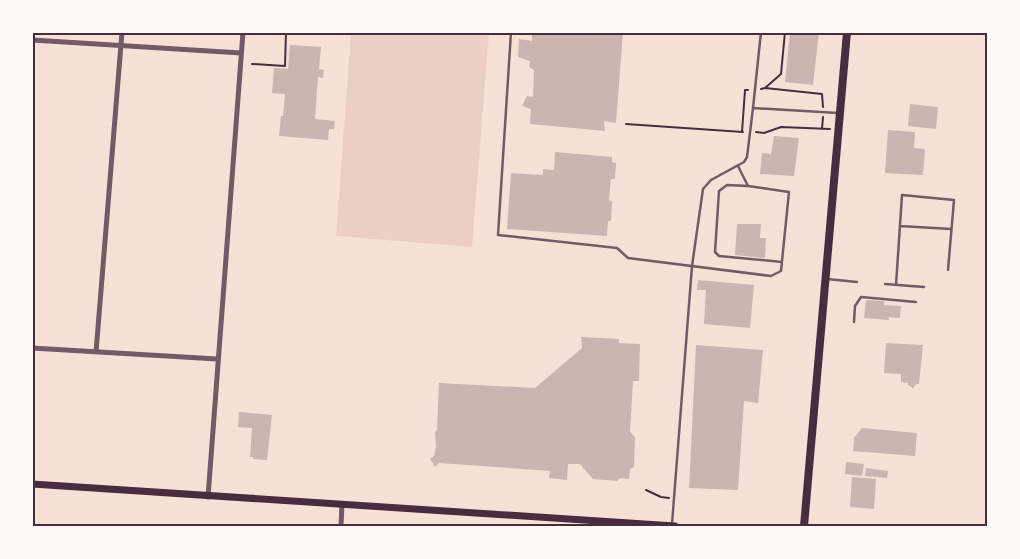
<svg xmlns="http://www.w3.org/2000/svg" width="1020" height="559" viewBox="0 0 1020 559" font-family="'Times New Roman',serif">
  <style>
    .green { fill: #ebcfc5 }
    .building { fill: #ccb4b1 }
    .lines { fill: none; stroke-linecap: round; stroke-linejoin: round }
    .path { stroke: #4a2c40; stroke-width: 2 }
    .service { stroke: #755966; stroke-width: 2.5 }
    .minor { stroke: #755966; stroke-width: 5 }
    .secondary { stroke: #4a2c40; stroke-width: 7 }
    .primary { stroke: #4a2c40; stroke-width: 8 }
    .neatline { fill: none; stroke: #4a2c40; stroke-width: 2 }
  </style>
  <rect width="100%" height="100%" fill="#f7e1d7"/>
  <path class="green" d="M351,33H489L472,247L336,236Z"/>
  <path class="building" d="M532,32H623L616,123L604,121L605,131L530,124L531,109L522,106L527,96L533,97L534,70L529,67L530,61L518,57L519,39L532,41Z
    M790,32H819L813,85L785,82Z
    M290,45L321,47L319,69L324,70L323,78L318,77L315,119L335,121L334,129H329L328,140L279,136L281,116H283L285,94L272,93L274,68L288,69Z
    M910,104L938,107L936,129L908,126Z
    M888,130L915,132L914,148L925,149L923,175L885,173Z
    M774,136L799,138L794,176L760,174L762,153L771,154Z
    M555,152L612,157V162L616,163L615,179H611L609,200L612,201L611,221H608L607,236L507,229L511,173L543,175V169L554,170Z
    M737,224H761L760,238H766L765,258L735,255Z
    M698,280L754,285L750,328L704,324L706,290H697Z
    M866,300L884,301V305L901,306L900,318L889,317V320L864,318Z
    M581,337L619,339V343L640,344L639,381H633L630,432L635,437L634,467L630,469L629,479L620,478L617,481L593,479L580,464H568L567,480L549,478L550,471L439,463L435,467L430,459L434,456L436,447L435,432L437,430L439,383L535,388L582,348Z
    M886,343L923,345L919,384H916L913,388L908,385V383L901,382V374L884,373Z
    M696,345L763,350L758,403L744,401L738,490L689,488Z
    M239,412L272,415L267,460L253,459V457H250L252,428L238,427Z
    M862,428L917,433L915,456L853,451L854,438Z
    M846,462L864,464L862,476L845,474Z
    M866,468L888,471L887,478L865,476Z
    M852,477L876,479L874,509L850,507Z"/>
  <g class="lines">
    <path class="path" d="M252,64L285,66L286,32
      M765,88L822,94L823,107
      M761,89L765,88L781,74L785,32
      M626,124L743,132
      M822,129L823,117
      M742,132L745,90H748
      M756,132L764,133L781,127L830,129
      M646,490L661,497L669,498"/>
    <path class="service" d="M511,32L498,235L617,248L628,258L771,276L781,271L789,192L748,186L738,166
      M753,108L761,32
      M748,186L727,185L719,191L715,252L719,256L782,262
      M900,226L951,229
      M827,279L857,282
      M885,284L924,287
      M896,285L902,195L954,200L948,270
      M854,322L855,306L861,297L916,302
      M672,524L692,266L703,189L711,180L744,162L747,157L753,108L838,113"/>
    <path class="minor" d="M32,40L241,53
      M32,348L217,359
      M96,352L122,32
      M208,497L243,32
      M341,526L342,504"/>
    <path class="secondary" d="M32,484L675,526"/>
    <path class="primary" d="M804,526L847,32"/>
  </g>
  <rect width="1020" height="559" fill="none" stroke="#fffaf5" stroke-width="68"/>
  <rect x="34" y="34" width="952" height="491" class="neatline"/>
</svg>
